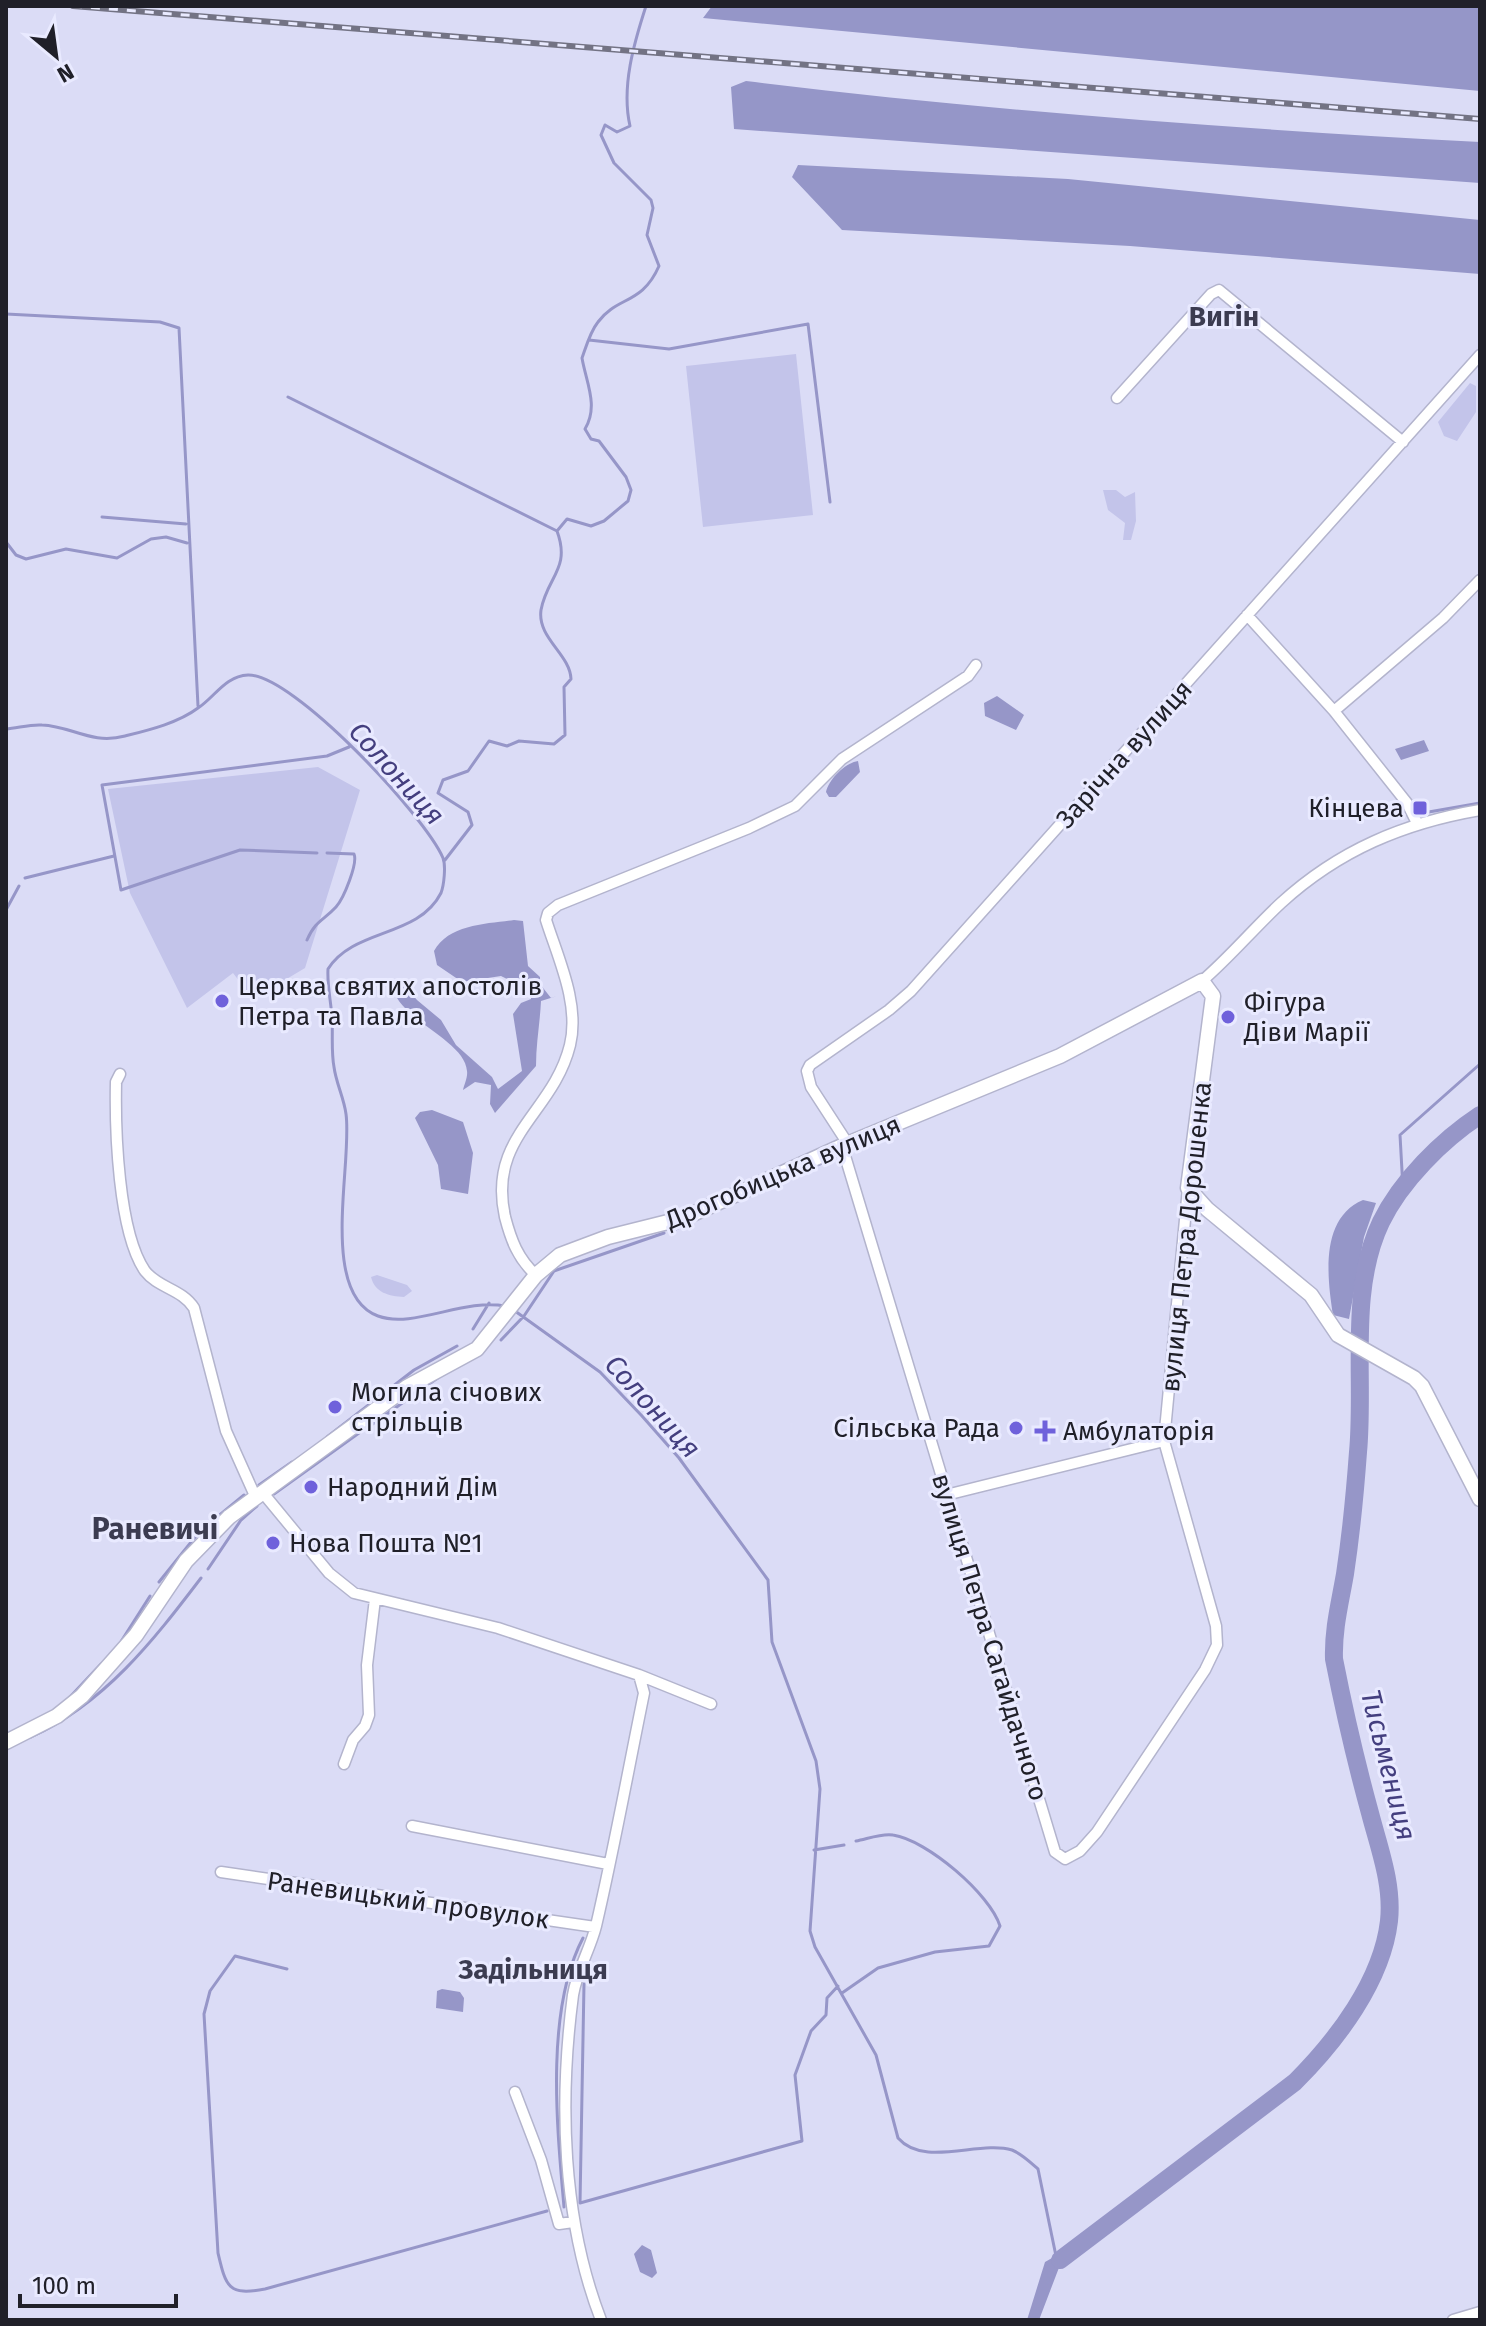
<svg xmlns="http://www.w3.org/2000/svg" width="1486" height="2326" viewBox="0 0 1486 2326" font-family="'Fira Sans',sans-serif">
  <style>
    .green { fill: #c3c4ea }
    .forest { fill: #9596c8 }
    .water { fill: #9696c8 }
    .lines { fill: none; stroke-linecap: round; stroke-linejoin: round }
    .stream { stroke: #9696c8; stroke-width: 3 }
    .river { stroke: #9696c8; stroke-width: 18 }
    .street-casing { stroke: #b3b4cd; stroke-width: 13 }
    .secondary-casing { stroke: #b3b4cd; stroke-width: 17 }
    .street { stroke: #fff; stroke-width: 10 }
    .secondary { stroke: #fff; stroke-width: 14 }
    .rail-casing { stroke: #737384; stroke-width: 6 }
    .rail { stroke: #e9eaff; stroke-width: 3; stroke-dasharray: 9; stroke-linecap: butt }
    .poi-dot { fill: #6f61db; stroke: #e9eaff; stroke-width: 3 }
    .labels { text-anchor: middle; stroke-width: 6; stroke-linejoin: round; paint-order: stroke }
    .street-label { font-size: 26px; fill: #202029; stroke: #e9eaff }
    .poi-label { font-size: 26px; fill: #202029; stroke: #e9eaff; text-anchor: start }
    .neighbourhood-label { font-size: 28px; font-weight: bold; fill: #3c3c51; stroke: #e9eaff }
    .water-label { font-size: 28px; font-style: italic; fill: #443f7f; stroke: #e9eaff }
    .quarter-label { font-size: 30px; font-weight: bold; fill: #3c3c51; stroke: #e9eaff }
  </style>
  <rect width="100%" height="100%" fill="#dbdcf6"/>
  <path class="green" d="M796,354L813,515L703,527L686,366Z
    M1470,383L1476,386V412L1457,441L1444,436L1438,422Z
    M1103,490H1116L1125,497L1135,492L1136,521L1131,540H1123L1125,523L1108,510Z
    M318,767L360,790L305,968L253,999L233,973L187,1008L130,893L108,789Z
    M377,1275L407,1285L412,1291L404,1297C389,1296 375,1293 371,1277Z"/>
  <path class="forest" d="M712,6H1480V91L703,18Z
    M746,81C990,111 1235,129 1480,142V183L734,129L731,87Z
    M798,165L1068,179L1480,220V274L1130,246L842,230L792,177Z
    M1363,1200L1376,1203L1364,1237L1349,1319L1333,1315C1327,1277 1320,1218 1363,1200Z"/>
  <path class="water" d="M997,696L1024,715L1016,730L985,716L984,703Z
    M1424,740L1429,751L1401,760L1395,749Z
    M858,761L860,772L836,797H829L826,792C829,779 845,763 858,761Z
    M514,920L523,921L528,966L540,977V984L551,998L557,996L541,1001C540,1023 536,1043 536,1066L495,1113L490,1104L491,1085L475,1082L463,1090C464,1085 468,1077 467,1071C465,1041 403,1021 394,991L402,982L417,1000L441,1020L456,1045L492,1077L498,1089L522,1071L513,1014L521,1003L531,999V991L501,976L462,982L437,965L434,951C449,924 487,924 514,920Z
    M432,1110L463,1122L473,1153L468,1194L441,1189L438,1165L415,1118L420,1112Z
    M442,1989L460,1992L464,1998L463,2012L436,2008L437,1991Z
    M1082,2241L1060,2265L1039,2320H1027L1045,2262Z
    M642,2245L651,2250L657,2273L652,2278L640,2272L634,2254Z"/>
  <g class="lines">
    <path class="stream" d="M6,314L160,322L179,328L198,706
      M589,340L669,349L808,324L830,502
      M288,397L557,531
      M102,517L186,524
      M6,542L16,555L26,559L66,549L117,558L151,539L166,537L187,543
      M6,729C18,728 31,724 42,725C72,726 91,745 125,736C149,730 178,723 198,708C215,697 225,676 248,675C293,674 425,816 443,858C446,866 444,885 441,893C418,938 354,928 328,969C327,986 331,1001 332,1018C333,1034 331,1051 334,1067C336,1083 344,1098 346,1114C353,1162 318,1294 378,1316C413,1329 464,1298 505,1306
      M1423,813L1480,803
      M317,853L240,850L121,890L102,785L327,756L349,747
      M445,860L472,825L468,812L438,793L443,780L468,771L489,741L507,746L519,741L554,744L565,735L564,687L571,679C570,654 537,638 541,610C547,577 571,569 557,531L567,519L591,526L604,521L628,501L631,490L626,477L599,441L591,439L585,429C599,406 586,382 582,358C586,347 590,332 598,322C617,296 642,305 659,266L647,235L653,208L651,200L614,163L601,135L605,125L617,132L630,126C621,87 634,43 646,6
      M25,878L114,856
      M6,910L19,886
      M307,940C316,920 323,921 336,907C344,898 358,863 354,854L327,853
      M817,1165L832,1159
      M1403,1189L1400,1135L1480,1064
      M676,1229L686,1224
      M515,1311L600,1372L642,1416L679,1458L768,1580L772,1642L816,1761L820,1789L810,1931L815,1947L876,2055L898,2138C924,2168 979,2140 1012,2150C1022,2154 1030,2162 1038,2169L1056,2256
      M473,1329L489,1303
      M501,1340L524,1316L554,1271L664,1233
      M367,1428L439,1377
      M327,1437L414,1370L457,1346
      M259,1485L292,1462
      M274,1494L359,1433
      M208,1569L241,1520L257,1506
      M159,1582L200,1531L244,1495
      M122,1640L150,1596
      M68,1699L101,1664
      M31,1737C105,1703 153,1641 201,1578
      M814,1850L844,1845
      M287,1969L235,1956L210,1991L204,2014L218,2253C226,2287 228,2296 265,2289L547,2211
      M584,1984L580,2203L802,2141L795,2075L811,2031L826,2015L827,1998L838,1986
      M842,1993L878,1968L935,1952L989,1946L1000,1926C990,1894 927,1840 893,1835C882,1833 867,1839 856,1841
      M564,2207C557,2127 545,2010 583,1938"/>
    <path class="river" d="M1060,2260L1295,2082C1337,2040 1382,1981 1389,1921C1393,1884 1379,1848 1370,1813C1356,1762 1344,1710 1334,1659C1333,1629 1340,1603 1345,1574C1351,1534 1355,1493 1358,1452C1365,1379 1348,1291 1381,1222C1401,1181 1442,1140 1480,1115"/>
    <defs>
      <path id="street" d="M1117,398L1211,294L1219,290L1403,442
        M1247,615L1334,711L1407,803L1417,823
        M1334,711L1443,618L1480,580
        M1202,981C1230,957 1254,928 1281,903C1339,850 1404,823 1480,810
        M120,1074L116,1082C115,1129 118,1232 145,1271C158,1288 182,1289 194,1308L226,1431L256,1498
        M848,1144L811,1087L807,1071L810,1065L889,1010L911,991L1480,355
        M842,1146L1055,1852L1065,1859L1080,1851L1097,1832L1205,1670L1217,1645L1216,1626L1164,1441L1188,1188
        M536,1275C518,1259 511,1240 505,1217C487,1136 553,1114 570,1045C580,1004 558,958 546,920L548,913L558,905L749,828L795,806L842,759L968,676L976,665
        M263,1493L329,1573L354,1593L498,1628L639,1675L711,1704
        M946,1495L1164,1441
        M344,1764L353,1740L365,1726L369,1715L367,1665L375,1599
        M412,1826L608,1864
        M221,1872L595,1927
        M515,2092L541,2160L559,2224L573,2222
        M601,2320C562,2219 559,2101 573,1995C577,1970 590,1950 596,1926C614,1849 628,1771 644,1693L639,1675
        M1453,2320L1480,2312"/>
      <path id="secondary" d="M6,1742L57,1716L82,1696L136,1635L186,1561L229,1517L407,1387L477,1349L536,1275L560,1255L608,1237L684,1218L842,1146L1060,1056L1202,981L1213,996L1188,1188L1207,1209L1311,1295L1338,1335L1414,1378L1422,1386L1480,1499"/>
    </defs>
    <use href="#street" class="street-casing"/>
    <use href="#secondary" class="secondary-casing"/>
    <use href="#street" class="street"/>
    <use href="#secondary" class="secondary"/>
    <defs>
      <path id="rail" d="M73,6L1480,119"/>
    </defs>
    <use href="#rail" class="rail-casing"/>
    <use href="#rail" class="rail"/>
  </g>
  <g class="poi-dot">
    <rect x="1412" y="800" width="16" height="16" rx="4"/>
    <circle cx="222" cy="1001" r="8"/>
    <circle cx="1228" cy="1017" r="8"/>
    <circle cx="335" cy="1407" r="8"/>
    <circle cx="1016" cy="1428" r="8"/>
    <path d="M1041 1419h8v8h8v8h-8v8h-8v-8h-8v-8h8z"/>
    <circle cx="311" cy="1487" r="8"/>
    <circle cx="273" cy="1543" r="8"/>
  </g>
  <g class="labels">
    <g class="street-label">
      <text transform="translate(1124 754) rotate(-48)" y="9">Зарічна вулиця</text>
      <text transform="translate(783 1172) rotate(-23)" y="9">Дрогобицька вулиця</text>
      <text transform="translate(1186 1237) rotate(-84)" y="9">вулиця Петра Дорошенка</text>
      <text transform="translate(990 1637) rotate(73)" y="9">вулиця Петра Сагайдачного</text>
      <text transform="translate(408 1900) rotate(8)" y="9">Раневицький провулок</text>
    </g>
    <g class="poi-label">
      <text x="1404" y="817" text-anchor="end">Кінцева</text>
      <text x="238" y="995">Церква святих апостолів<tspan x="238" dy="30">Петра та Павла</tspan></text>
      <text x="1244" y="1011">Фігура<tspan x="1244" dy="30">Діви Марії</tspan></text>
      <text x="351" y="1401">Могила січових<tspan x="351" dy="30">стрільців</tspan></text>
      <text x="1000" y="1437" text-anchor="end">Сільська Рада</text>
      <text x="1063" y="1440">Амбулаторія</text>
      <text x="327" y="1496">Народний Дім</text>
      <text x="289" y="1552">Нова Пошта №1</text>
    </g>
    <g class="neighbourhood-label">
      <text x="1224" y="326">Вигін</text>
      <text x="533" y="1979">Задільниця</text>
    </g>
    <g class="water-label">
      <text transform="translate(397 773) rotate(48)" y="10">Солониця</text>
      <text transform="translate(653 1406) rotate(48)" y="10">Солониця</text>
      <text transform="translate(1389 1765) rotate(76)" y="10">Тисьмениця</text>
    </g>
    <g class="quarter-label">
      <text x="155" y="1539">Раневичі</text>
    </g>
  </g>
  <rect width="1486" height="2326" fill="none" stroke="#202029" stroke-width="16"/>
  <g transform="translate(56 56) rotate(151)" stroke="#e9eaff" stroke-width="6" paint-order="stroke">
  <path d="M0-6L14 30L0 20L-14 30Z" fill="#202029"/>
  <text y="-12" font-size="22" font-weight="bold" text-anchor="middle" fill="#202029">N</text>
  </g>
  <path d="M20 2294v12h156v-12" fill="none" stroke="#202029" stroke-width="4"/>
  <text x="32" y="2294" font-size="24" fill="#202029" stroke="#e9eaff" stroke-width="6" paint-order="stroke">100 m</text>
</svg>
